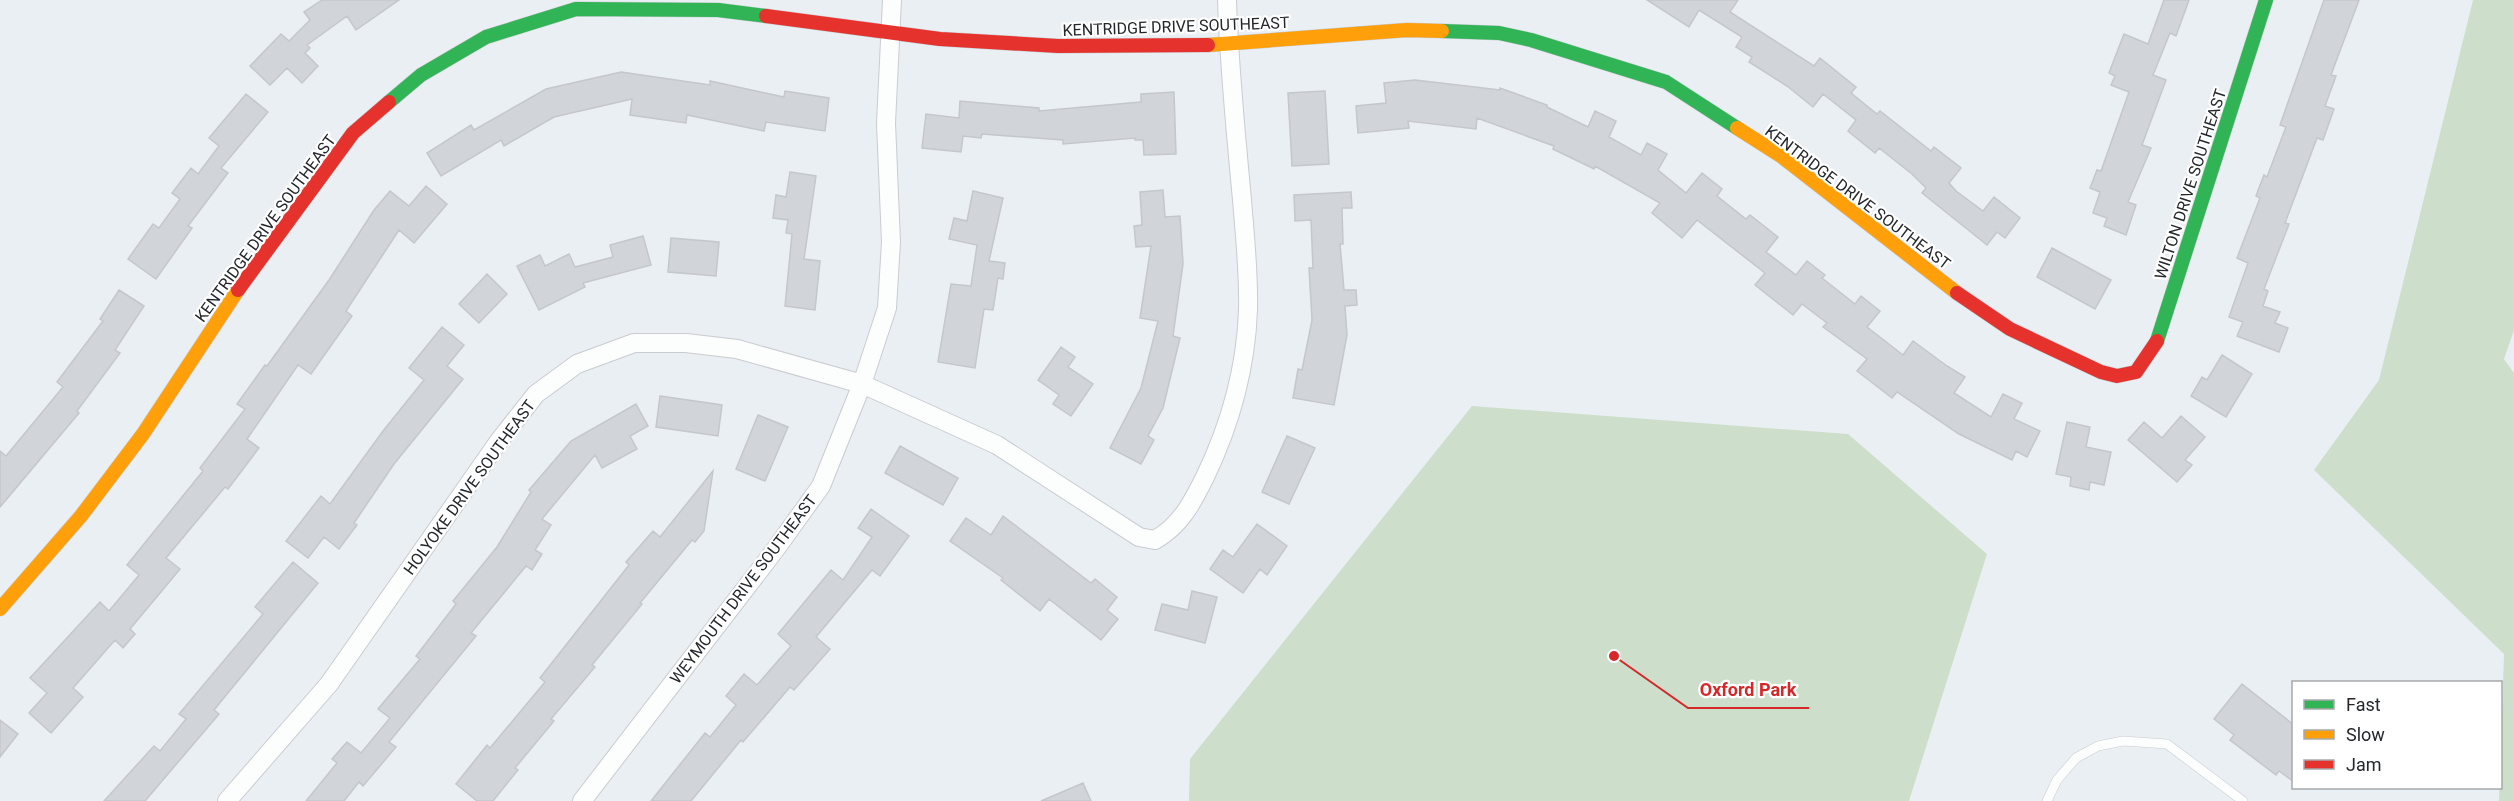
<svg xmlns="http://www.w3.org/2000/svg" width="2514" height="801" viewBox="0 0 2514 801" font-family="Roboto,sans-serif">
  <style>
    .green { fill: #cddfcb }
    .building { fill: #d1d4d8; stroke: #c4c7cb; stroke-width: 1.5 }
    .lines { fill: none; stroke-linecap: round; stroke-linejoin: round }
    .lane-casing { stroke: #c9ccd0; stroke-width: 10 }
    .street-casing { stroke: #c9ccd0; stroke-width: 20 }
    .fast-casing { stroke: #c9ccd0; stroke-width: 15 }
    .slow-casing { stroke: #c9ccd0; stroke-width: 15 }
    .jam-casing { stroke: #c9ccd0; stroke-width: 15 }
    .lane { stroke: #fcfdfd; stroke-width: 9 }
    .street { stroke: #fcfdfd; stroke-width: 18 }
    .fast { stroke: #30b455; stroke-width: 14 }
    .slow { stroke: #ff9f0a; stroke-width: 14 }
    .jam { stroke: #e5322d; stroke-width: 14 }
    .labels { text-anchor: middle; stroke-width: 4.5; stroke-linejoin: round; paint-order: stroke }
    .street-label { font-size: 16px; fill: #24272b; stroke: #fff }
    .leader { fill: none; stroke: #d62828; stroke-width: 2 }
    .callout-dot { fill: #d62828; stroke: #fff; stroke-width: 2 }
    .callout-label { font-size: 18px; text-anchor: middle; font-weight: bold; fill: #d62828; stroke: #fff; stroke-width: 4.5; stroke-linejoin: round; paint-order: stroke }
  </style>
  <rect width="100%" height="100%" fill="#eaeff4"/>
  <path class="green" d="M2473,0H2514V330L2504,359L2514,373V801H2499L2504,654L2314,470L2379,380Z
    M1472,406L1848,434L1987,554L1909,801H1189L1190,759Z"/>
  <path class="building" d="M322,0H399L356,30L347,16L307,45L310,48L305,53L318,66L302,83L287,68L270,85L250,66L281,34L289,41L310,20L304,12Z
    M1647,0H1738L1730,12L1814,66L1820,58L1856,87L1851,93L1877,114L1880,111L1931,151L1934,147L1961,168L1949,183L1956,191L1983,211L1994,197L2020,218L2005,238L1997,232L1987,245L1922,193L1926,188L1912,174L1879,148L1875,153L1848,131L1856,120L1823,94L1813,107L1787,86L1749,62L1752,57L1736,47L1742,37L1699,10L1689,27Z
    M2164,0H2189L2176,36L2170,33L2153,75L2166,80L2142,145L2151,148L2128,202L2136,205L2126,235L2104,226L2107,218L2093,213L2100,192L2090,188L2097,170L2101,171L2129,92L2111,85L2115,76L2109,73L2124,34L2148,44Z
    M2324,0H2359L2331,75L2336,76L2325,106L2334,109L2323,140L2317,138L2285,223L2289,224L2264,289L2268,291L2263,306L2280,312L2275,323L2288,328L2279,352L2237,336L2243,322L2229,317L2248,263L2237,258L2260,198L2256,196L2264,175L2267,177L2286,127L2280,125Z
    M621,72L710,85V81L784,97L785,91L829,98L825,131L766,122L764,131L687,115L686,123L630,115L632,99L554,117L504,146L501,140L441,176L427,153L471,125L474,130L546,89Z
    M1415,80L1500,90V88L1547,105V107L1588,127L1595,111L1616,121L1609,137L1641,155L1647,143L1667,154L1658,170L1686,193L1702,173L1722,189L1717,196L1746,219L1750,215L1778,237L1766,252L1796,275L1807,261L1825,275L1822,278L1855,304L1861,296L1880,311L1867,327L1903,355L1913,341L1947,366L1965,377L1954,393L1991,417L2003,394L2022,403L2014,419L2040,431L2027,457L2016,451L2012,460L1959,434L1897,392L1892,398L1857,371L1867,359L1823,327L1827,323L1802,304L1793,315L1755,285L1765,273L1697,220L1682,238L1652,213L1660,203L1595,166L1594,169L1553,149L1554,146L1477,118L1476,129L1408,121L1409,128L1358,133L1356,106L1386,103L1384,83Z
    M1325,91L1329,164L1292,166L1288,93Z
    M1174,92L1176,154L1144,155L1143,140H1135V138L1063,144V140L982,134L981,138L963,136L961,152L922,148L926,114L959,118L960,101L1039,108V111L1141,102V94Z
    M246,94L268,112L221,168L228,173L188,226L192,228L156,279L128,259L153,224L159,228L180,199L172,193L191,168L198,174L219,146L209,138Z
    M790,172L816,176L804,259L820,261L815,310L785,306L792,234L786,233L788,220L773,218L776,195L786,197Z
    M426,186L447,204L414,243L399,230L346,311L352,316L311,374L298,365L247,439L259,448L228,489L225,487L166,558L180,569L130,629L135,634L123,648L115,640L73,688L83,697L51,733L29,713L47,693L30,678L100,602L109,611L139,575L127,565L203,471L200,468L245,409L237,404L265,365L267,366L329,280L374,210L390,191L409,206Z
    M1163,190L1165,217L1180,216L1183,264L1173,336L1180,338L1163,408L1148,436L1154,440L1141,464L1110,448L1141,388L1158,321L1140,318L1151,246L1136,247L1134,226L1142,225L1140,192Z
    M973,191L1003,198L989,261L1005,263L1003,279L998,278L993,310L984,309L975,368L938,362L951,284L971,286L977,245L949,239L954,218L967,221Z
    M1351,192L1352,208H1342L1343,244H1340L1344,290H1356L1357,305L1345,306L1347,335L1334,405L1293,398L1298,369L1302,370L1312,320L1309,268H1313L1311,220L1295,221L1294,195Z
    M643,236L651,265L583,283L585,287L539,310L517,266L540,255L545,266L569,254L575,267L613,257L610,245Z
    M671,238L719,242L716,276L668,272Z
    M2052,248L2111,280L2095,309L2037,277Z
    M487,274L507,294L479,323L459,304Z
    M119,290L144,306L115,350L120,353L77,411L79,413L0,507V451L6,456L63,387L57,382L103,321L100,319Z
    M442,327L464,345L447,366L463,379L394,464L354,523L357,525L339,549L324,537L308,558L286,541L321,496L330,504L383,431L424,380L409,368Z
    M1061,347L1075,357L1068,367L1093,384L1071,416L1053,404L1059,395L1038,380Z
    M2222,355L2252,374L2226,417L2191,396L2202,377L2207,380Z
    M660,396L722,405L718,436L656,427Z
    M636,404L648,426L630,436L637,449L602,468L595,455L542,519L551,525L535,550L542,554L532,570L526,566L471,633L476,636L389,742L396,747L363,786L359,782L344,801H306L337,763L332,759L347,742L361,753L390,718L378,709L420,659L416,656L456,604L453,601L497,547L531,492L529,490L571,441Z
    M758,415L788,427L765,481L736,469Z
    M2181,416L2205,437L2185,460L2192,465L2177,482L2128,440L2144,422L2162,438Z
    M2067,422L2090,427L2086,447L2111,452L2104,485L2090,482L2089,490L2070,486L2071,477L2056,474Z
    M1287,436L1315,448L1289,504L1262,492Z
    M900,446L958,478L943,505L885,473Z
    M713,471L704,531L695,542L692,540L640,603L642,604L592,665L595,667L551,719L554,721L515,768L518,770L493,801H477L456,784L487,745L490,748L545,682L540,678L629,565L626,562L653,531L660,537Z
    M871,509L909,536L880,576L872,570L816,637L830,649L794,690L790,687L743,742L741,740L691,801H651L705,733L710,737L736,705L726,696L744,674L757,685L791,646L778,634L831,570L843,580L872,537L858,528Z
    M1003,516L1091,583L1095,579L1117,597L1107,610L1118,619L1101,640L1049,599L1040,611L1001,580L1003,578L950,541L966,518L991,535Z
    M1257,524L1287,546L1267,575L1260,569L1243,593L1210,569L1223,550L1233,557Z
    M293,562L318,583L214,710L219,714L145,801H104L154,746L160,751L186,719L179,714L263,614L255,607Z
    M1192,591L1217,597L1205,643L1155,630L1162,604L1188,610Z
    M2242,684L2294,725V782L2279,771L2276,775L2230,740L2234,735L2214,719Z
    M0,720L18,734L0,757Z
    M1083,783L1091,801H1041Z"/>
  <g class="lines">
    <defs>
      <path id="lane" d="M2047,801L2057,780L2076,758L2098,746L2123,741L2167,744L2243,801"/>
      <path id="street" d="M227,801L329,684L499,441L536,394L577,364L634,343H686L737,349L862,384L997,445L1139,537L1155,540C1181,525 1192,503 1205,477C1230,425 1246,367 1248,310C1249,273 1245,237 1242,200C1236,134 1229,67 1227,0
        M582,801L775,550L821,486L862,384L887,308L891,242L886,123L892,0"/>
      <path id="fast" d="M1442,31L1499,33L1531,40L1666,82L1737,128
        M389,102L421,75L486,37L576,9L718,10L766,16
        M2157,341L2266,0"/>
      <path id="slow" d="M1208,45L1407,30L1442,31
        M1737,128L1781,156L1957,293
        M0,609L81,516L143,434L238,290"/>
      <path id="jam" d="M766,16L940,39L1058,46L1208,45
        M238,290L353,133L389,102
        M1957,293L2010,329L2101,372L2117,376L2136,372L2157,341"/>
    </defs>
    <use href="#lane" class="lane-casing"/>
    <use href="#street" class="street-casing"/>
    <use href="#fast" class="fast-casing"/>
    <use href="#slow" class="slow-casing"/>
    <use href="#jam" class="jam-casing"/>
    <use href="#lane" class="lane"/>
    <use href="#street" class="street"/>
    <use href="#fast" class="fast"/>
    <use href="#slow" class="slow"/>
    <use href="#jam" class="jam"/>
  </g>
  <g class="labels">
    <g class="street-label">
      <text transform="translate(1176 26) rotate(-2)" y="6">KENTRIDGE DRIVE SOUTHEAST</text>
      <text transform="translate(2190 184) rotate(-72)" y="6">WILTON DRIVE SOUTHEAST</text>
      <text transform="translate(1858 197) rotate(37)" y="6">KENTRIDGE DRIVE SOUTHEAST</text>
      <text transform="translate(265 228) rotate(-54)" y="6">KENTRIDGE DRIVE SOUTHEAST</text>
      <text transform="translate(469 487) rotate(-54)" y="6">HOLYOKE DRIVE SOUTHEAST</text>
      <text transform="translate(743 589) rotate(-53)" y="6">WEYMOUTH DRIVE SOUTHEAST</text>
    </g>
  </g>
  <path class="leader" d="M1614 656L1688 708H1809"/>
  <circle class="callout-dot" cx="1614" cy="656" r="6"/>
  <g class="callout-label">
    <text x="1748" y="696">Oxford Park</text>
  </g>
  <rect x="2292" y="681" width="210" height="108" fill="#ffffff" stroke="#a7a9aa" stroke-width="1.5"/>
  <rect x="2304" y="700" width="30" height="9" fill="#30b455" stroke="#a7a9aa" stroke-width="1.5"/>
  <text x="2346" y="711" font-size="18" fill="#24272b">Fast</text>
  <rect x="2304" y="730" width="30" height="9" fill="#ff9f0a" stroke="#a7a9aa" stroke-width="1.5"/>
  <text x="2346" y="741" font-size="18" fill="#24272b">Slow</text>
  <rect x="2304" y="760" width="30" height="9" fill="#e5322d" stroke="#a7a9aa" stroke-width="1.5"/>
  <text x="2346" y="771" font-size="18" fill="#24272b">Jam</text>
</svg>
